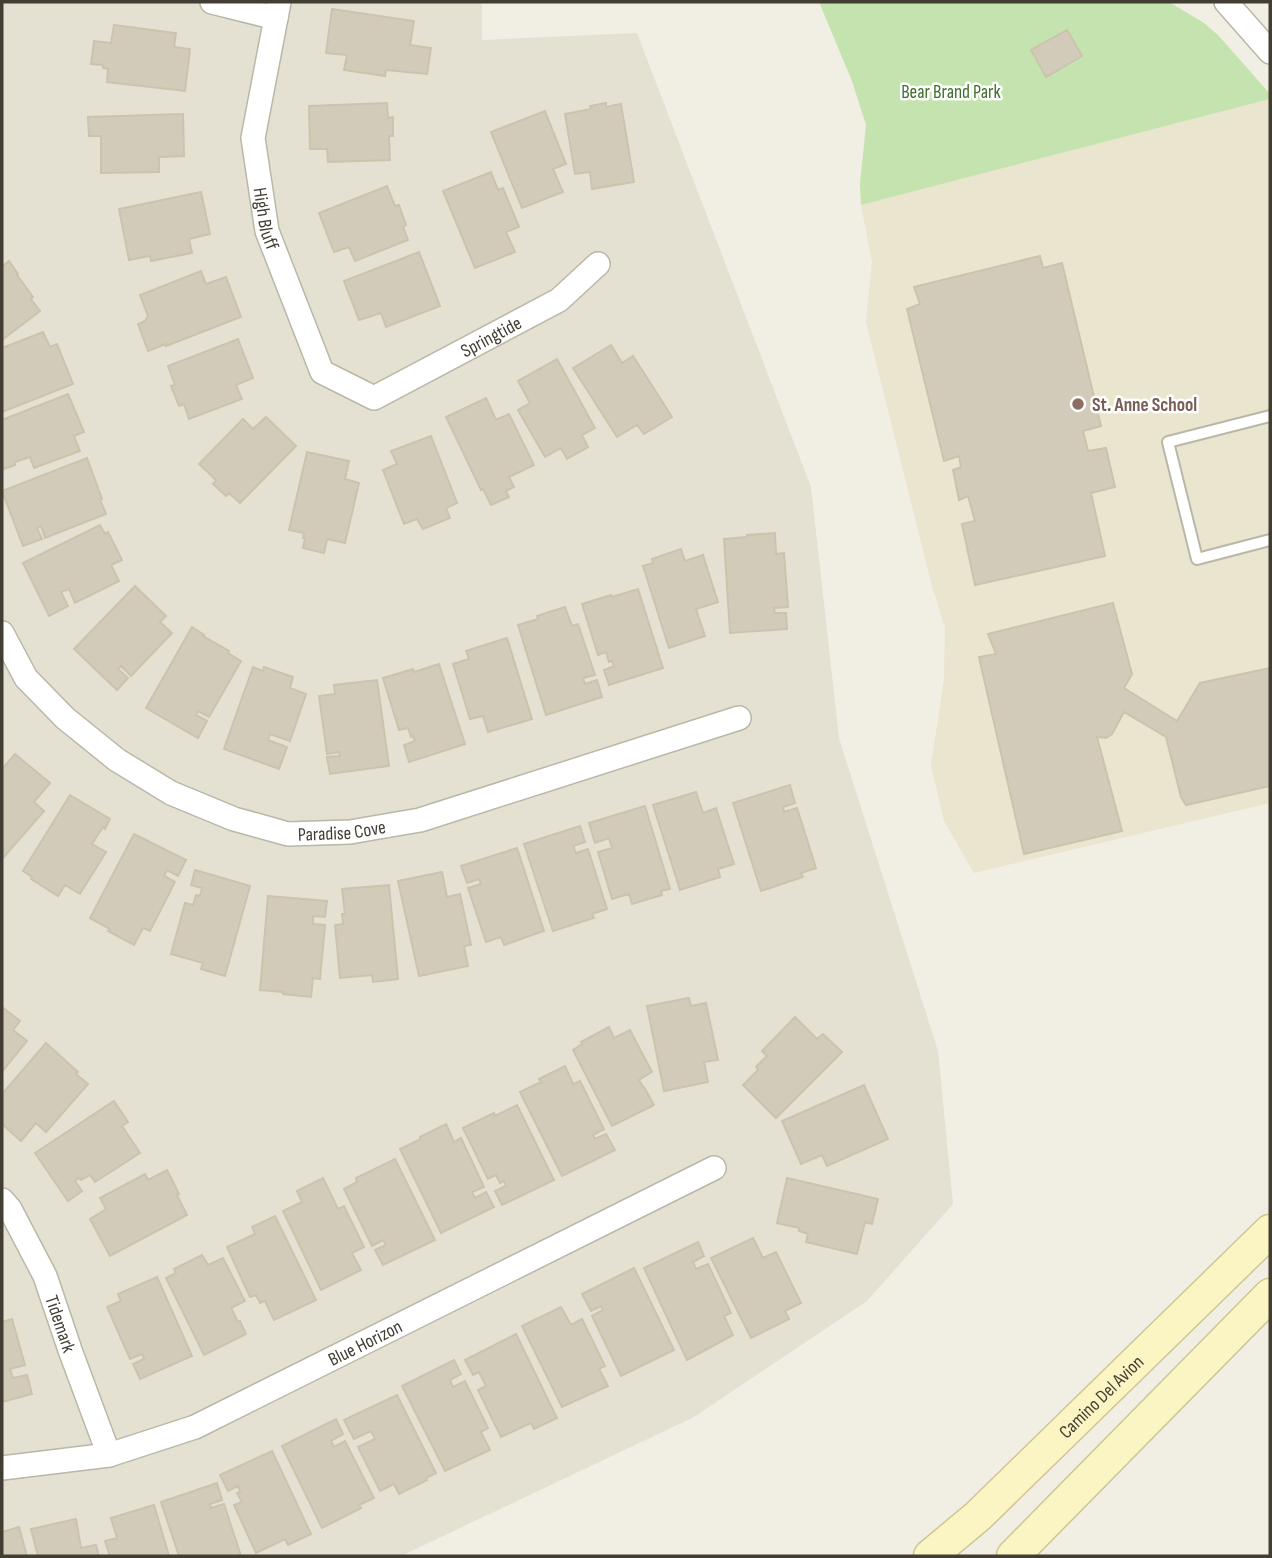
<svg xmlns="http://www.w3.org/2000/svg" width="1272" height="1558" viewBox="0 0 1272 1558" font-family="'Sofia Sans Condensed',sans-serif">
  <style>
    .residential { fill: #e4e1d2 }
    .education { fill: #e9e5ce }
    .green { fill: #c5e3ae }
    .building { fill: #d2cbb9; stroke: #ccc3ad; stroke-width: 2 }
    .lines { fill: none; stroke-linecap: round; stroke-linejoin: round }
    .service-casing { stroke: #bbb7a7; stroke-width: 14 }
    .minor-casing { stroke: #bbb7a7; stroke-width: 26 }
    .secondary-casing { stroke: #cfc695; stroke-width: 35 }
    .service { stroke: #fff; stroke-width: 10 }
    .minor { stroke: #fff; stroke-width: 23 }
    .secondary { stroke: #fbf4c3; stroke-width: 32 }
    .education-dot { fill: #8d6e63; stroke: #fff; stroke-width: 2.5 }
    .labels { text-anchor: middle; stroke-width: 5; stroke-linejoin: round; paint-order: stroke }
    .park-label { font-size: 19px; fill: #3d702b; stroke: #fff }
    .street-label { font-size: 19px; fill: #423e34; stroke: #fff }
    .education-label { font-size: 19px; font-weight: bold; fill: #785e54; stroke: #fff; text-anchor: start }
  </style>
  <rect width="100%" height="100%" fill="#f1eee3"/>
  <path class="residential" d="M2,2H482V40L637,33L811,487L839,738L938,1051L953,1204L867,1301L694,1417L401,1556H2Z"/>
  <path class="education" d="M1270,99V803L974,873L944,821L931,765L944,680L945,627L933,590L866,322L872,262L861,205Z"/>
  <path class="green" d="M819,2H1169L1204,23L1218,35L1270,94V99L861,205L860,183L866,125L852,81Z"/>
  <path class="building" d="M332,9L414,21L410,45L431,48L427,74L386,70L385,76L344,70L347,55L326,53Z
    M114,25L176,33L174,47L190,49L185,91L107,82L108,69L103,68V65L91,64L94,41L111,43Z
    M1067,30L1082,56L1046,77L1031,50Z
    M387,103L388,118L393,117V136H389L390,160L328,162L327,149H310L309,106Z
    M606,103V107L621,104L634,182L592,189L590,172L575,174L565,114L591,109L590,106Z
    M545,111L566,164L553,169L563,192L522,208L491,132Z
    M183,114L184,156L159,157V172L101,173V136H89L88,117Z
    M491,172L498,190L503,188L519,227L506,232L515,252L475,268L443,191Z
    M387,186L395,206L399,205L406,225L403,227L408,240L355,261L349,247L334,252L319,213Z
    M201,192L210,234L189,239L192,253L151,261L150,256L129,260L119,209Z
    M419,252L440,306L386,327L381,313L359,320L344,281Z
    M1040,256L1043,268L1062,263L1101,426L1083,431L1088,451L1106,448L1115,487L1091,493L1105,556L975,585L962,524L975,521L968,496L959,500L953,470L961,467L959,456L944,461L907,309L920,304L914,287Z
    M9,261L18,274L17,275L33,297L31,299L40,311L2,340V267Z
    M201,271L206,284L226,277L241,317L166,346V344L148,351L138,324L145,321L148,316L140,295Z
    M43,332L50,347L57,344L73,384L2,412V348Z
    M238,339L253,378L236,385L242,399L189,419L184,404L179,406L171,386L175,385L168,366Z
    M611,345L622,363L633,356L672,417L644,434L637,425L617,437L573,368Z
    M557,359L595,428L582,435L588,447L567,459L561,448L545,457L518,410L530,403L518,381Z
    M68,394L84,432L74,436L80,451L34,468L30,457L15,462V465L4,469L2,463V420Z
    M486,398L496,420L509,414L534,465L509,477L514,487L506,491L509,497L491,505L483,489L481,490L446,417Z
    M266,417L296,446L240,503L229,493L226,496L213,484L216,480L199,464L243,419L253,429Z
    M431,436L457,503L446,508L450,518L423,529L417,519L404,524L383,470L397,464L391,451Z
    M307,452L349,461L345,479L359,483L345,543L327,539L324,553L303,548L305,539L303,538L304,533L289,530Z
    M87,458L102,499L100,500L106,514L45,538L41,526L37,528L42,539L23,546L2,491Z
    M100,525L105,534L108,532L122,560L111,565L119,581L75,603L69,589L61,592L68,606L49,616L23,563Z
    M775,533L776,554L784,553L788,607L774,608L775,613H786L787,629L730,633L724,539L747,537V535Z
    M681,549L685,561L703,555L718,602L696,609L705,636L669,648L643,566L653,563L652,559Z
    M135,586L166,616L160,622L172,633L131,676L121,666L118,669L128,678L117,690L74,649Z
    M638,589L663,668L609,685L604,670L614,666L612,661L609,662L606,652L598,655L582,604L611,595L612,597Z
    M1113,603L1132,674L1124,688L1177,721L1200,683L1270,668V786L1186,805L1181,797L1166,737L1124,712L1112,734L1106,738L1097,737L1122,831L1024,854L979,657L996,654L988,634Z
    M565,607L572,626L578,624L595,675L583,678L585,684L597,680L602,697L546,715L518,625L538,619L537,616Z
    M192,627L204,635L203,636L229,651L228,653L241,661L209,717L198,711L196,715L207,721L198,738L146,708Z
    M507,638L532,719L488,732L483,716L470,719L453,664L469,659L466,651Z
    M439,664L465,744L409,762L404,745L415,741L413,736L411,737L408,728L399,730L383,678L413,669L414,672Z
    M253,667L263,671L264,667L293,677L290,688L306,694L290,741L270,734L268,740L287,747L279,769L224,749Z
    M377,680L389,766L330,774L327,757L340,756L339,752L327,754L319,696L335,694L334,685Z
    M15,754L50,783L34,802L44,811L3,858L2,769Z
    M790,785L795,803L783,807L784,812L797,808L816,868L801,873L803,877L761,891L733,803Z
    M696,792L703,813L716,808L734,864L718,869L720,877L680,890L653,805Z
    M70,795L110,819L105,829L103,827L92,844L106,852L80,894L65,885L58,896L31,879L32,877L23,871Z
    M645,806L670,889L661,891L662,895L632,904L629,894L612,899L598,852L612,848L609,838L595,843L589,823Z
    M580,826L585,842L573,846L576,853L588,849L607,909L592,914L594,918L553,931L524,844Z
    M134,834L186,860L178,876L167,870L164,876L175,882L150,931L143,928L134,945L108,931L110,929L90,918Z
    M517,848L544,931L504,945L501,937L486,942L468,888L481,884L479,879L467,883L461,866Z
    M195,870L250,886L225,976L201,969L203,963L171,954L185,903L193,905L196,895L200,896L202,888L191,885Z
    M442,872L447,897L460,894L471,945L464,946L468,966L419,976L398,881Z
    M389,885L398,979L373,982L372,975L340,978L335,925L343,924L342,914H345L342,889Z
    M268,896L327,901L325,917L313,916V924L325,925L320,979L313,978L311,997L283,994V992L260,990Z
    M689,998L691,1006L706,1003L718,1060L704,1062L708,1082L664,1091L647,1006Z
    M2,1007L20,1021L13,1030L27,1041L2,1072Z
    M795,1017L817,1039L823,1034L842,1052L776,1118L743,1085L758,1070L756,1067L767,1056L762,1051Z
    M609,1027L614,1038L630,1030L652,1072L639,1080L643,1087H644L654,1105L612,1126L573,1050L582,1044L581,1042Z
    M46,1043L78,1072L76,1074L88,1084L46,1132L36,1123L21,1141L2,1124V1094Z
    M565,1066L573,1084L580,1081L604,1129L593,1135L595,1139L606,1134L615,1150L562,1176L520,1092L541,1082L539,1079Z
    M864,1085L888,1139L827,1166L822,1155L801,1164L782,1121Z
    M114,1101L128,1122L122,1126L140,1153L95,1182L90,1175L81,1180L79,1178L75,1181L82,1191L68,1201L35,1153Z
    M517,1105L554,1180L502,1205L495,1191L506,1186L504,1181L500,1183L496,1175L488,1179L463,1128L494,1113L495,1116Z
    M446,1124L454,1142L461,1138L484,1187L472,1192L475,1198L486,1192L494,1207L441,1233L400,1149L421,1139L420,1137Z
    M395,1159L435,1240L383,1265L375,1250L386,1245L383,1240L372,1246L344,1189L357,1182L356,1178Z
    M167,1170L179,1194L177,1195L187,1215L110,1256L90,1219L106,1209L100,1198L145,1174L148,1180Z
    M323,1178L338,1209L344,1206L364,1247L352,1253L361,1270L321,1290L283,1211L302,1202L297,1191Z
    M787,1178L878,1199L872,1224L865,1222L857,1254L806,1242L808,1234L799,1231V1228L777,1223Z
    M275,1216L316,1300L274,1320L265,1301L260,1303L256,1295L250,1297L227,1247L255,1234L252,1227Z
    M753,1238L763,1258L776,1252L801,1303L785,1311L789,1319L751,1338L711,1258Z
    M698,1242L704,1256L693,1262L696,1269L708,1264L731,1313L724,1316L733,1335L687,1360L644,1268Z
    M202,1255L208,1265L223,1258L245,1301L231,1308L238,1322L240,1321L246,1334L204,1355L166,1278L176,1273L174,1269Z
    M634,1268L674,1350L621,1376L592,1316L603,1310L601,1306L591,1311L582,1294Z
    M157,1277L192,1356L140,1379L133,1364L144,1359L142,1354L130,1359L107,1307L121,1301L118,1294Z
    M561,1307L571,1325L582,1319L605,1366L599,1369L608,1386L562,1407L522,1326Z
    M12,1319L25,1365L10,1369L13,1378L27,1375L32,1394L2,1402V1322Z
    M516,1334L557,1418L534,1429L531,1423L501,1437L478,1390L486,1386L479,1372L473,1375L465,1360Z
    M454,1360L461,1374L450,1380L453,1387L465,1381L488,1428L481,1432L490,1450L445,1471L402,1386Z
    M397,1395L436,1473L426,1478L427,1480L399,1494L394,1484L380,1491L358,1447L375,1439L371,1431L354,1439L344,1420Z
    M336,1419L343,1434L331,1441L334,1447L345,1441L374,1498L359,1505L361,1508L322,1528L282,1446Z
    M272,1451L311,1534L288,1545L285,1539L256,1553L234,1505L242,1502L237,1493L240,1492L238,1486L228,1491L220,1475Z
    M217,1483L222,1500L210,1504L211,1508L224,1504L241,1556H179L161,1502Z
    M154,1505L169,1556H110L105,1541L117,1538L111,1518Z
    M76,1519L81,1548L96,1545L99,1556H38L31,1529Z
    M19,1527L27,1556H2V1532Z"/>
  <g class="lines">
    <defs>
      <path id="service" d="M1270,416L1168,442L1197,559L1270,540"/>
      <g id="minor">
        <path d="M212,2L276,18"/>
        <path id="s1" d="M279,2L253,138L267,231L322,372L374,398L559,300L598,264"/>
        <path d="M1226,2L1270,52"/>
        <path id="s2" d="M2,633L26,678L65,718L117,760L171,793L234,819L288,834L350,832L420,820L739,718"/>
        <path id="s3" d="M2,1200L10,1209L45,1276L70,1350L109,1455"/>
        <path id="s4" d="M2,1468L109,1455L195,1427L714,1168"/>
      </g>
      <g id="secondary">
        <path id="s5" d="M930,1556L978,1516L1270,1231"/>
        <path d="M1013,1556L1270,1295"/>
      </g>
    </defs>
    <use href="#service" class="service-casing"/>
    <use href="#minor" class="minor-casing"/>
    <use href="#secondary" class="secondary-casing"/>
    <use href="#service" class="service"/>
    <use href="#minor" class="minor"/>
    <use href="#secondary" class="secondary"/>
  </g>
  <circle class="education-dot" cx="1078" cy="404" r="7"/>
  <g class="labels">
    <g class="park-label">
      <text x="951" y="98">Bear Brand Park</text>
    </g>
    <g class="street-label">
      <text dy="7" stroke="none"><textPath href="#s1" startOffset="220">High Bluff</textPath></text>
      <text dy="7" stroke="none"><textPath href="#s1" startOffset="574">Springtide</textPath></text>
      <text dy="7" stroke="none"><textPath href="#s2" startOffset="415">Paradise Cove</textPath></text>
      <text dy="7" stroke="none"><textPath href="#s3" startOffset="138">Tidemark</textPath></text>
      <text dy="7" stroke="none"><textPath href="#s4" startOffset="388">Blue Horizon</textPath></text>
      <text dy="7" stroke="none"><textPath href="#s5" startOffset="234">Camino Del Avion</textPath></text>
    </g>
    <g class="education-label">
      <text x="1092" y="411">St. Anne School</text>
    </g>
  </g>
  <rect width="1272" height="1558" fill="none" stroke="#423e34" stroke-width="7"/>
</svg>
